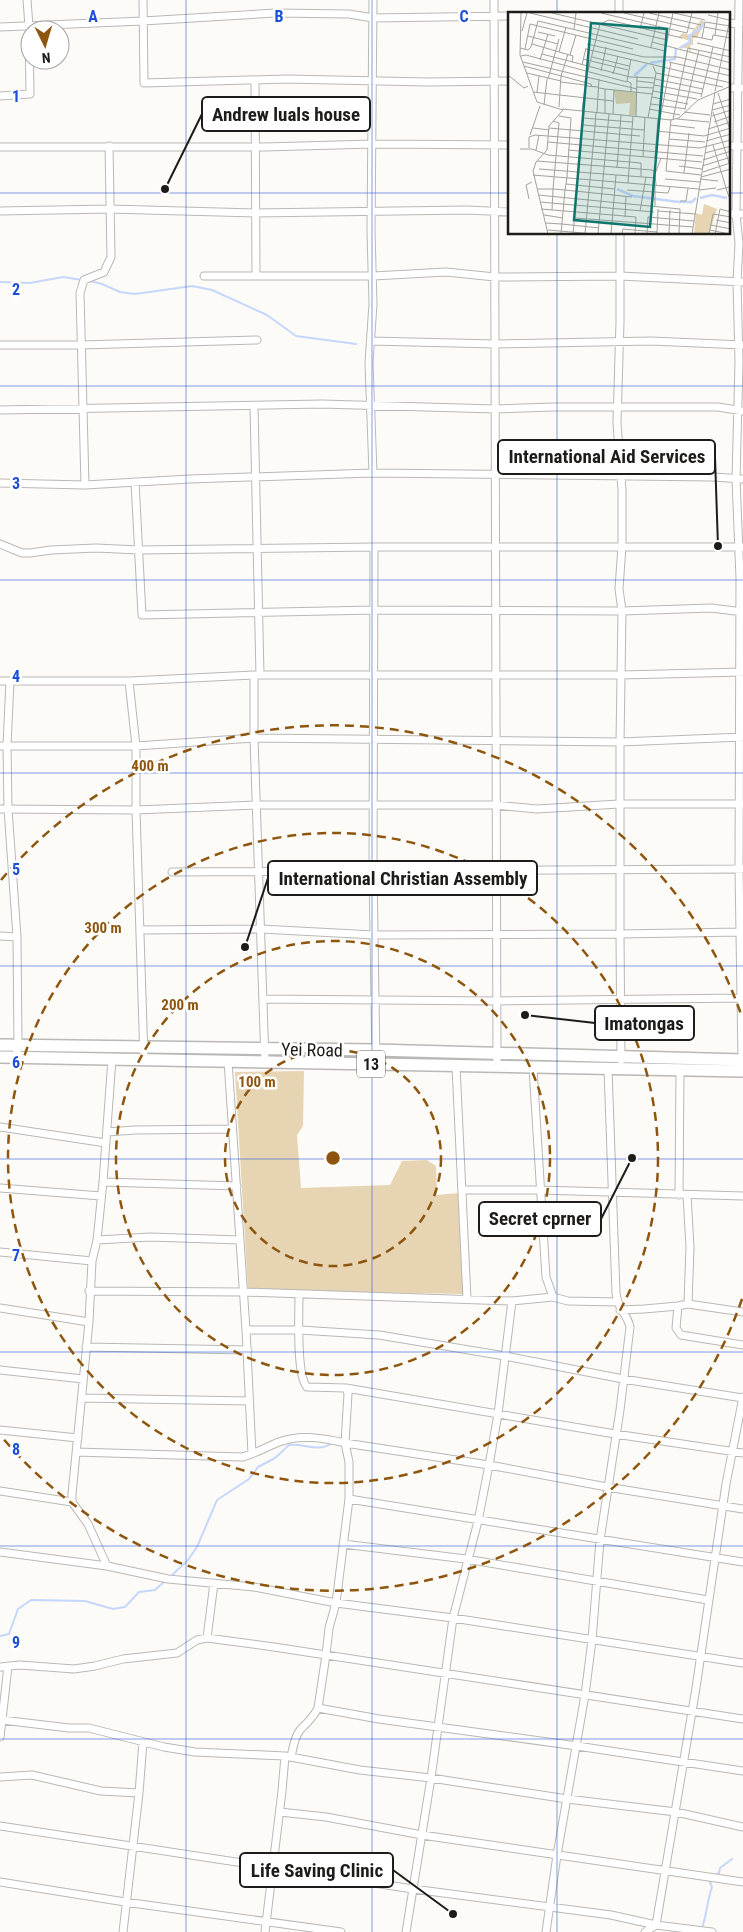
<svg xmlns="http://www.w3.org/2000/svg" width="743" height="1932" viewBox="0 0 743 1932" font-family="'Roboto Condensed',sans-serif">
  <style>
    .green { fill: #e6d4b3 }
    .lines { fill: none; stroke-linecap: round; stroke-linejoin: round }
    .stream { stroke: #c5d7fc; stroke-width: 2 }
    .street-casing { stroke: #b9b8b5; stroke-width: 9 }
    .primary-casing { stroke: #b9b8b5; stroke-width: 14 }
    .street { stroke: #fff; stroke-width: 7 }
    .primary { stroke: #fff; stroke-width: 11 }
    .grid { fill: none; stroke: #1d4ed8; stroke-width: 1; stroke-opacity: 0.55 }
    .ring { fill: none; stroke: #8e550e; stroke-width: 2.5; stroke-dasharray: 9 6 }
    .labels { text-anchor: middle; stroke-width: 5; stroke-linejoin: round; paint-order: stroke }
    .shield { fill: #fff; stroke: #61605f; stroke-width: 1 }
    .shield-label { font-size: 16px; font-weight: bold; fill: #1d1c1b }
    .street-label { font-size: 18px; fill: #1d1c1b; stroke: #fff }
    .inset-river { fill: none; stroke: #c5d7fc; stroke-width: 2.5 }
    .inset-road { fill: none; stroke: #a3a29f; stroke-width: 1 }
    .view { fill: #0f766e; fill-opacity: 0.15; stroke: #0f766e; stroke-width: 2.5 }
    .inset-edge { fill: none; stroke: #1d1c1b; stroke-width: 2.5 }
    .grid-label { font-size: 16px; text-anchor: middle; font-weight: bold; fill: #1d4ed8; stroke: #fff; stroke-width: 5; stroke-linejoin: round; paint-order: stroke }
    .centre { fill: #8e550e; stroke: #fff; stroke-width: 2.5 }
    .ring-label { font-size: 15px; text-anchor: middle; font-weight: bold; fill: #8e550e; stroke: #fff; stroke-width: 5; stroke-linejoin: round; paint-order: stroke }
    .leader { fill: none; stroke: #1d1c1b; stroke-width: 2 }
    .callout-dot { fill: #1d1c1b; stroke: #fff; stroke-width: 2 }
    .callout { fill: #fff; stroke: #1d1c1b; stroke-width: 2 }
    .callout-label { font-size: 19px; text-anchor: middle; font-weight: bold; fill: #1d1c1b }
  </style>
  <rect width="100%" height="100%" fill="#fcfbf7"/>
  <path class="green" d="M304,1071L303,1126L297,1135L301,1188L390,1185L402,1161L427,1160L436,1166L437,1195L459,1193L464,1294L248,1290L235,1072Z"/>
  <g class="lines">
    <path class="stream" d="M90,281L102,284L120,292L135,294L192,286L212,290L267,315L296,336L356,344
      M0,282L30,283L63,277L82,280
      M170,1577L188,1560L197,1547L217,1500L249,1479L258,1467L275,1458L289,1445C304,1443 319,1453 332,1443
      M0,1636L9,1634L18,1609L31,1600L85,1601L113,1609L125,1607L139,1592L155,1590L166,1580
      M715,1875L719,1873L720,1868L732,1859
      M702,1928C707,1914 707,1901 712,1887L709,1880"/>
    <defs>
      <path id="street" d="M143,0L144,83L287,79L427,82L509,81
        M373,0L371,231L373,304L369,363L373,473
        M494,0L497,1067
        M739,0L736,214L739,243L737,282L739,362L736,479L740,578L739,869L742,1060
        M619,14V0
        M729,23L739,24
        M0,27L143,21L275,13L349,14L373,18L509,16
        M255,80L256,275
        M729,88H743
        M0,96L30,94L29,26L27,0
        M729,146H743
        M0,147H264L373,144L509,145
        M0,211L110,209L255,213L467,210L509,212
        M729,214H743
        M204,276H373L446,272L495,277L620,276L743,282
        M371,341L495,344L651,341L743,345
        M0,345H81L257,340
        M254,407L260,675
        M0,410L322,404L495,409L553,407H718L743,411
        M135,482L142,615L375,610L622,611L711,608L743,612
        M0,483L85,485L190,479L373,473L713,477L743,479
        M85,485L80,293L84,280L104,272L111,257L109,146
        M0,544L22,553H30L51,550L96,548L139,550L374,547H742
        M374,547L373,870L376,1064
        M254,675V738L265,1062
        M0,681H129L254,675H621L743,672
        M10,681L7,746L8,809L17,937L18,1045L16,1056
        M129,681L136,746V810L144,1059
        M0,746H136L254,738L620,742L743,737
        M0,809L136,810L257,805H495L537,809L619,804H743
        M172,872L743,869
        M140,930L261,929L374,935L620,934V742L622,611L619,589L622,546V490L617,423L620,322V234
        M0,936L17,937
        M263,999L496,1001L741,998
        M621,1060L620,934L740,932
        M228,1061L246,1330L252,1454
        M456,1066L467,1299
        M533,1068L546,1277L553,1297L568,1301L617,1302
        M0,1127L106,1143
        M107,1132L135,1130L232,1129
        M103,1182L237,1186
        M0,1188L101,1196
        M462,1190H540L743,1196
        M679,1195L680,1070
        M687,1195L690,1247L688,1304
        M97,1240L150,1237L240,1240
        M0,1252L92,1261
        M89,1291L244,1292L512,1301L553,1297
        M678,1306L676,1328L681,1335L743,1345
        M0,1308L89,1322
        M620,1310L644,1309L678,1306L688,1304L743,1312
        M246,1330H300L379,1335L505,1356L623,1379L743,1398
        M86,1347L248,1350
        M0,1370L83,1379
        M346,1388L615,1434L743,1453
        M82,1398L249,1401
        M0,1430L78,1438
        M76,1452L242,1457C255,1454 266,1447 279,1442C300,1434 324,1438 345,1443L489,1465L607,1487L743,1509
        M0,1491L72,1502
        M349,1499L743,1562
        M343,1544L466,1559L708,1600
        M0,1552L107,1566L168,1579L254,1587L336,1603L453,1618L743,1663
        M107,1566L88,1524L72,1502V1494L89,1322L92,1261L97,1240L103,1182L112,1059
        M207,1638L214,1583
        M0,1667L20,1665L74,1669L95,1666L123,1659L177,1653L197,1640L207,1638L274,1647L743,1719
        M318,1708L379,1719L577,1746L743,1771
        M2,1720L8,1666
        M0,1737L2,1720L69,1728H89L164,1747L195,1752L285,1756L360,1770L431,1778L567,1799L676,1812L743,1827
        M291,1757C293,1748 294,1738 300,1730C307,1723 313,1718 318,1708L326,1655L329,1628L336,1603L349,1499V1462L345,1443L348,1394L346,1388L307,1387C296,1376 299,1313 299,1295
        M0,1777L32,1775L101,1791L139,1793
        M280,1812L326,1817L422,1835L743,1882
        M0,1826L413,1889L611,1915L656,1925L712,1932
        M0,1882L125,1902L341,1932
        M123,1932L139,1793L143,1742
        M265,1932L282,1791L285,1756
        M406,1932L431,1778L453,1618L478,1521L489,1465L498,1414L512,1301
        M546,1932L557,1855L585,1695L592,1640L600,1540L620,1410L630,1327C627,1313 618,1311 616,1293L608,1069
        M645,1932L656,1925L696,1688L726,1484L743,1397"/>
      <path id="primary" d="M0,1045L375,1050L743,1060
        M0,1057L743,1071"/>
    </defs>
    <use href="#street" class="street-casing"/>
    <use href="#primary" class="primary-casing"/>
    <use href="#street" class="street"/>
    <use href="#primary" class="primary"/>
  </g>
  <path class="grid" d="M186,0V1932M372,0V1932M557,0V14M0,193H509M729,193H743M557,234V1932M0,386H743M0,580H743M0,773H743M0,966H743M0,1159H743M0,1352H743M0,1546H743M0,1739H743"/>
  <g class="ring">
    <circle cx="333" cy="1158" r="108"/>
    <circle cx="333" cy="1158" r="217"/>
    <circle cx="333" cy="1158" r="325"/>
    <path d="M742 1299A433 433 0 0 1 1 1436M1 880A433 433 0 0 1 742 1017"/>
  </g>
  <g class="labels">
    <rect class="shield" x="357" y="1050.5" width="28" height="27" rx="4"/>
    <g class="shield-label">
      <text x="371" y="1070">13</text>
    </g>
    <g class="street-label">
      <text transform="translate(312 1050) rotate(1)" y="6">Yei Road</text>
    </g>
  </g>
  <g transform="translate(508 12)">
    <rect width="222" height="222" fill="#fcfbf7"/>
    <path d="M193,8L197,10L189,26H185V33H182L183,42L180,36H170L182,29L170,25L175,21L182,23ZM106,78L128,81V103H121L122,91L108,92Z" fill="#e6d4b3"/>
    <path d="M196,192L209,197L201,222L186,221L188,201L194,203Z" fill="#e6d4b3"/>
    <path class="inset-river" d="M172,36L182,30L181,24L193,16L196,10M142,51L167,47L168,36M126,64L139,52M109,177L125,184L171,190H184L188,186M192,186L204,183L219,186"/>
    <path class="inset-road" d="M13,1L12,43L29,90L55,98L41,114L39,138L28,150L25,159L40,222M22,1L130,27M44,1L159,28M93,1L179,21L184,1M116,1L186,17M141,1L193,13M166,1L197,8M200,3L221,8M196,15L223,20M66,17L68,1M132,17L136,1M14,19L19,1M30,20L47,24M207,23L210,1M20,24L50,32M184,24L204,28L205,23L223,26M194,26L197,10L222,14M144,30L223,51M189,31L223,39M24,32L65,44L64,50M79,32L136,45H170L223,58M143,35L151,1M12,36L20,38L23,35L30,9L157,39L165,1M17,37L22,12L125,37M78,37L223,71M51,40L58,15M34,42L122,65L147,66M62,43L68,23M13,44L18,43L119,70M84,45L121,54M75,47L120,58M123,47L119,69L123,71V80M32,48L40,22M15,50L129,77M161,50L223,64M74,53L78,36M16,54L83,72L84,75M93,59L98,35M19,61L53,69M148,61L215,75M105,62L110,44M0,63L16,76L20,74M40,67L51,27M147,67L195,77M129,69L146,71M53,70L77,73M146,73L194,82M90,75L78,74L77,70L92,12L101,8L174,26M129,75L145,76M91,76L97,77V101M97,77L145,82M145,79L189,87M207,79L223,2M25,80L105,89M29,80L31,64M210,81L223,121M144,85L180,92M193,85L205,35M143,92L178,97M205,92L223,87M36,93L39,67M51,95L53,64L60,42M54,97L163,108L171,106L190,88L223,74M141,97L172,103M177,97L191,38M204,98L223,93M74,99L77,77M89,100L91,67M176,100L202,103M205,100L223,157M105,102L106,78M51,104L63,106L59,165M128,104L129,64M204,104L223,98M75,106L124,110M140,106L148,61L145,54M152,107L163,50M163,107L158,159L193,163M165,107L180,36L223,45M169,107L201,110M206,110L223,104M75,113L87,114L88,100M162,113L187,116M25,116L41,118M41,116L132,124M200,117L223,110M149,119L196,124L223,116M22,123L32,94M161,127L197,130M198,129L223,122M40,130L195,144M205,133L218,176L223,174M21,136V125L27,123L192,136L223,128M12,137H24L40,143L133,151V164M28,138L31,123M60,138L194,150M197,141L223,134M122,144L125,104M135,144L137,105M147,145L150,107M195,148L223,139M29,149L144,158L148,161M171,154L194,157M194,154L223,145M109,156L113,103M31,157L148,166M195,160L222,151M176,161L181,121M25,163L191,177M59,165L57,178L124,185M193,165L223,157M157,167L192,170M192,167L210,169M120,171L122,144M58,172L107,177M148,173L147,162L153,146M29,177H45L51,111L45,109M119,178L160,181L162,175M191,178L208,176M209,178L218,176L221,185M30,183L172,197L171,222M21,187L18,173L24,170M172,189H178L180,176M32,190L146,200M147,194V173M33,197L128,205L127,222M44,198L45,177L57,178L53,222M132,199L138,165M150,199L187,202M36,203L55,206M117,205L118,184M67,206L185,215M208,208L223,211M37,211L54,212M54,212L91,216M203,213L223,217M40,218L86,222M202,218L221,222M149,221L150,197M65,222L76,100M77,222L87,114L136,118M90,222L101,102M103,222L108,163M114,222L115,217L149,220M139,222L140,205L186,209M161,222L162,198M184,222L207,80M201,222L205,202L223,205M207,222L212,197L223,200"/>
    <path class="view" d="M83,11L159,17L142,215L66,208Z"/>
    <rect width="222" height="222" class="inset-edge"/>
  </g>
  <g class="grid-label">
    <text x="93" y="22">A</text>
    <text x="279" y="22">B</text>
    <text x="464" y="22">C</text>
    <text x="16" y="102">1</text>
    <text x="16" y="295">2</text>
    <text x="16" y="489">3</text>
    <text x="16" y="682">4</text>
    <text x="16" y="875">5</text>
    <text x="16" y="1068">6</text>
    <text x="16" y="1261">7</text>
    <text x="16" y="1455">8</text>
    <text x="16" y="1648">9</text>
  </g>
  <circle cx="333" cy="1158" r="8" class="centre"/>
  <g class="ring-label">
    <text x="150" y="771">400 m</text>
    <text x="103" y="933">300 m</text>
    <text x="180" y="1010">200 m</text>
    <text x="257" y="1087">100 m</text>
  </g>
  <path class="leader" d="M165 189L202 114M718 546L715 457M245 947L268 878M525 1015L595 1023M632 1158L601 1219M453 1914L393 1870"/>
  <g class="callout-dot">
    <circle cx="165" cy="189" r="5"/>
    <circle cx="718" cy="546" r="5"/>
    <circle cx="245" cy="947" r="5"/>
    <circle cx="525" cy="1015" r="5"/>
    <circle cx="632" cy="1158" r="5"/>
    <circle cx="453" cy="1914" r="5"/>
  </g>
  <g class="callout">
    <rect x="202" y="97" width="168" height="34" rx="5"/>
    <rect x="498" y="440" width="217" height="34" rx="5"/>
    <rect x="268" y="861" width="269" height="34" rx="5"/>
    <rect x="595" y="1006" width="99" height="34" rx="5"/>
    <rect x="479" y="1202" width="122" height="34" rx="5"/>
    <rect x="240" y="1853" width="153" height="34" rx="5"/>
  </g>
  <g class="callout-label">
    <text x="286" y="121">Andrew luals house</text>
    <text x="607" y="463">International Aid Services</text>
    <text x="403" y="885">International Christian Assembly</text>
    <text x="644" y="1030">Imatongas</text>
    <text x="540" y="1225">Secret cprner</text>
    <text x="317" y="1877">Life Saving Clinic</text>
  </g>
  <g transform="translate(45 45) rotate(175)"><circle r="24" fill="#ffffff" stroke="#a5a4a4"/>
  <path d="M0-4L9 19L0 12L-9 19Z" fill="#8e550e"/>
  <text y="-8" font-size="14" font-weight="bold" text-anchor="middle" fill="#1d1c1b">N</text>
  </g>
</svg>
